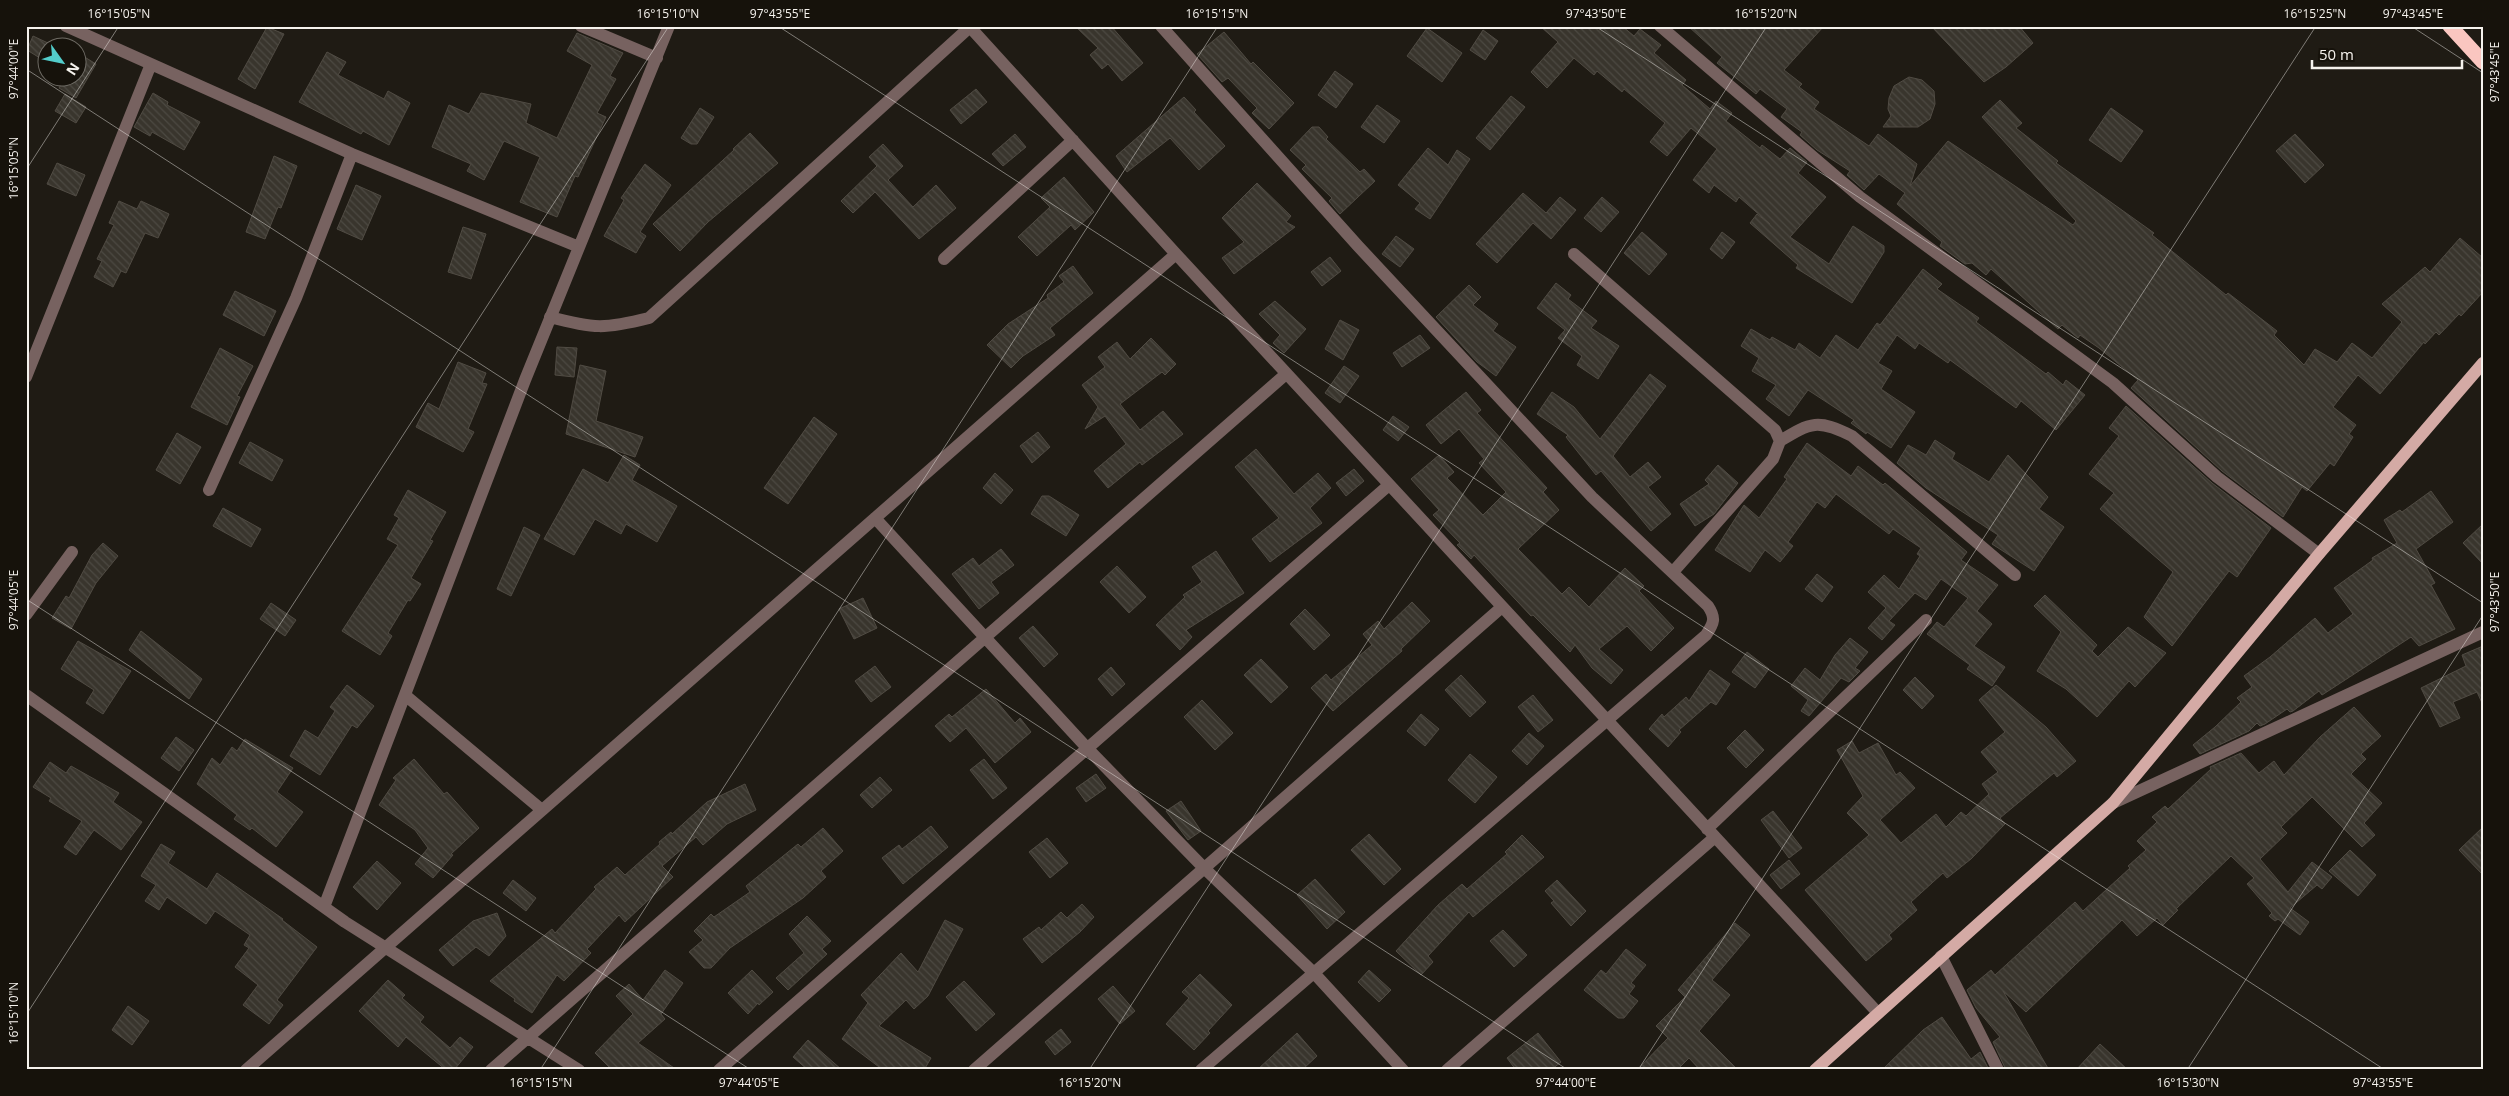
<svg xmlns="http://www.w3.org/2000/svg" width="2509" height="1096" viewBox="0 0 2509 1096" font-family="'Open Sans',sans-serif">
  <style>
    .building { fill: url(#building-back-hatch); stroke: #504b43 }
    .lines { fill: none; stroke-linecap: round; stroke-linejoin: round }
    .minor { stroke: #776260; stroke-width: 12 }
    .major { stroke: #d4aaa5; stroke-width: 12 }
    .highway { stroke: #fac6c0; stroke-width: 15 }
    .ticks { fill: none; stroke: #f5f2ed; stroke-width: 1; stroke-opacity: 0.45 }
    .neatline { fill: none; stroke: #f5f2ed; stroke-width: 2 }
    .ticks-label { font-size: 12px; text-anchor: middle; fill: #f5f2ed }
  </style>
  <defs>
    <pattern id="building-back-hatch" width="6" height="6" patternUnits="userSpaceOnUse" patternTransform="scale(1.25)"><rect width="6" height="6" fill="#39352d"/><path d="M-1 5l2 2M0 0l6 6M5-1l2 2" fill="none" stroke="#4c4942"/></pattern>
  </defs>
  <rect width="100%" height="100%" fill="#1f1b14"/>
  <path class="building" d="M1075,26H1111L1143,63L1122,81L1108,64L1102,69L1090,55L1098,48Z
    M1540,26H1622L1634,36L1640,29L1661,45L1654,53L1686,80L1682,85L1710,109L1716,101L1732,113L1726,121L1760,148L1762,145L1780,159L1790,148L1807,162L1798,173L1826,197L1790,237L1829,264L1853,226L1884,246V252L1852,303L1796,268L1798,265L1750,223L1757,214L1770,224L1739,197L1736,202L1714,185L1709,193L1693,180L1717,149L1691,128L1667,156L1650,142L1665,123L1624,89L1622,92L1597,71L1594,75L1574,58L1547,88L1531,72L1558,42Z
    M1688,26H1824L1784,70L1802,84L1799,87L1819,102L1814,109L1869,146L1878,134L1917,164L1910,186L1948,141L2073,225L2076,221L1982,117L2000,100L2022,123L2016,128L2058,161L2056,163L2154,233L2152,235L2226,295L2228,293L2277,331L2274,335L2304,365L2315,349L2337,362L2352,343L2372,358L2402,322L2382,304L2425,267L2430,272L2460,238L2483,258V292L2461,316L2459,314L2439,335L2436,332L2425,344L2424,342L2380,394L2358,375L2333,407L2356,425L2349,434L2353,437L2334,466L2330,463L2307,491L2302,487L2283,517L2222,471L2131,388L2138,380L2099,348L2080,335L2078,338L2062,325L2058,329L1991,269L1986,275L1972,263L1965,264L1940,246L1942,242L1897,204L1905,193L1879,174L1864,190L1847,175L1850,171L1817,150L1800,135L1802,132L1781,117L1787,109L1760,89L1756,94L1717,63L1722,57Z
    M1931,26H2019L2033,43L2006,67L1984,82Z
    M267,27L284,34L255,89L238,79Z
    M1427,28L1462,53L1442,82L1407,56Z
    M1483,30L1498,41L1485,60L1470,50Z
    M1224,32L1251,64L1253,62L1294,103L1269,129L1252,113L1257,108L1228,78L1222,82L1197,54Z
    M577,33L623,53L610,76L616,79L597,113L606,117L578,177L575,176L557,217L520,202L540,157L504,141L484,180L467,171L471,164L432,147L449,105L469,114L481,93L531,104L526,123L557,138L592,65L567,51Z
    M33,36L48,43V63L27,50Z
    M327,52L346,62L338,75L384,99L388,91L410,103L389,145L363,131L361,134L299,102Z
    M78,53L96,64L76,98L59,88L65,78H78Z
    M1335,71L1353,84L1336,108L1318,95Z
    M1909,77L1922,80L1934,91L1935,104L1930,119L1918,127H1883L1891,116L1888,109L1889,98L1894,86Z
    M976,89L987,102L961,124L950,110Z
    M153,93L168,102L167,105L200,122L184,150L152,132L150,136L134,127Z
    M65,94L86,107L76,123L55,111Z
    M1511,96L1525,107L1490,150L1476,138Z
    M1184,97L1196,110L1194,112L1225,146L1199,170L1170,138L1127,172L1116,156Z
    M1377,105L1400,121L1384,143L1361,127Z
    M700,108L714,117L697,144H691L681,138Z
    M2111,108L2143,131L2121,162L2089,140Z
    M1312,127H1319L1328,137L1326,139L1360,172L1364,169L1375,181L1340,214L1329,201L1332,198L1302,169L1306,165L1290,150Z
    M750,133L778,163L708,222L680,251L653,224L734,150L733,149Z
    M1015,134L1026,147L1003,166L992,154Z
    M2295,134L2324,165L2305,183L2276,151Z
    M883,144L903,166L888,180L913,207L936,185L956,208L919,239L875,192L853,213L841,201L877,166L869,157Z
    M1428,148L1448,165L1457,150L1470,159L1430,219L1415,209L1420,203L1398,185Z
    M274,156L297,166L281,208L278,207L265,239L246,232Z
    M57,163L85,175L76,196L47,184Z
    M645,164L671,185L640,232L646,236L636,253L604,236L624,200L621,198Z
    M1064,177L1094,212L1075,230L1071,225L1037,256L1018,237L1050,207L1041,198Z
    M1257,183L1291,216L1286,222L1295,227L1234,274L1222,258L1244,242L1222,218Z
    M356,185L381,196L362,240L337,229Z
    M1523,193L1546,213L1560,197L1576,210L1551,239L1533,223L1497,263L1476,244Z
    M1602,197L1619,212L1601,232L1584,218Z
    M119,201L137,209L141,201L169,214L158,238L145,233L126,273L121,271L113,287L94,277L102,261L97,259L114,225L109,223Z
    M463,227L486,234L471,279L448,272Z
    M1642,232L1667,254L1649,275L1624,253Z
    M1722,232L1735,242L1722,259L1710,249Z
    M1396,236L1414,249L1400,267L1382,254Z
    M1330,257L1341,271L1322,286L1311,272Z
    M1073,266L1093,293L1050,328L1055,335L1023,356L1011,368L987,345L1008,324L1048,298L1047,295L1064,282L1059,276Z
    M1923,269L1942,284L1937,289L1979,318L1976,322L2046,374L2048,372L2063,385L2066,380L2085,395L2056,430L2021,401L2016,408L1950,360L1948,363L1919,343L1915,349L1897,335L1878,363L1892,371L1881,389L1915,412L1891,448L1867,432L1866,434L1851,423L1854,420L1808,390L1789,416L1766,399L1776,385L1752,371L1759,358L1741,346L1751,329L1770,340L1772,337L1795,350L1799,343L1820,358L1836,335L1858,350L1877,323L1880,325Z
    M1556,283L1571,295L1568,299L1597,321L1591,328L1619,346L1598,379L1577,365L1582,356L1558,338L1565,330L1537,308Z
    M1469,285L1481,297L1473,305L1498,324L1493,331L1516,347L1496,376L1477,362L1436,317Z
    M235,291L276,311L264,336L223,315Z
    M1275,301L1306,329L1284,353L1273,343L1280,335L1259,314Z
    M1340,320L1359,330L1343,360L1325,349Z
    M1420,335L1430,348L1402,367L1393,353Z
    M1151,338L1176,364L1165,375L1162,372L1120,404L1140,430L1163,411L1183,434L1142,465L1140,462L1108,488L1094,471L1126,444L1105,416L1085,429L1098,407L1082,385L1105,367L1098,357L1117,342L1130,359Z
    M557,347L577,348L574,377L555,375Z
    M220,348L253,366L237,396L240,397L227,425L191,407Z
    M458,362L486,373L482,383L487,384L468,429L474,432L463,452L416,427L428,403L439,409Z
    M580,365L606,371L596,421L643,437L635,457L566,434Z
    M1344,366L1359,376L1340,403L1325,393Z
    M1650,374L1666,386L1613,456L1630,477L1648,462L1661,477L1648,487L1671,514L1651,531L1601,471L1596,475L1566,437L1568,435L1537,414L1552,392L1574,407L1600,439Z
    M1466,392L1481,410L1477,413L1547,488L1543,492L1559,510L1518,549L1562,594L1569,587L1589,607L1625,568L1644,586L1639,591L1674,628L1651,651L1627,626L1599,649L1623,670L1611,684L1592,668L1575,645L1570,652L1533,615L1531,616L1474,555L1471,559L1457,545L1460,543L1433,515L1439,510L1411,479L1439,455L1454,472L1447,478L1483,515L1506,492L1479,463L1484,459L1459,429L1441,444L1426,425Z
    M2126,406L2212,483L2271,528L2237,577L2229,571L2172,646L2144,617L2173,572L2100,509L2114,493L2089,474L2119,436L2109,428Z
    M1393,416L1409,427L1398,441L1383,430Z
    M814,417L837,434L788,504L764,488Z
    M1038,432L1050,447L1032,463L1020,446Z
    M177,433L201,447L180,484L156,470Z
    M1935,440L1955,453L1952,459L1989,482L2008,455L2048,497L2039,509L2064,527L2034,571L1992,544L1998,535L1926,488L1897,463L1908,445L1926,455Z
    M250,442L283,460L272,481L239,463Z
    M1807,443L1851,476L1858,466L1883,485L1885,483L1967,552L1961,560L1998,585L1977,611L1992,624L1974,646L2005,667L1992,686L1967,669L1970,665L1927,634L1937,622L1944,627L1968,598L1941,579L1926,600L1915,593L1889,621L1895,625L1882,640L1868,628L1886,608L1868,592L1884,575L1899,589L1920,556L1917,554L1921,548L1893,529L1889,534L1836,494L1825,508L1817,502L1788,542L1793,546L1780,562L1765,550L1750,572L1715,550L1744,505L1759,518L1787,479L1784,477Z
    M1256,449L1294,494L1318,473L1331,488L1310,508L1322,523L1270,562L1252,539L1279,518L1235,467Z
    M624,455L640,465L632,480L677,506L657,542L626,524L621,534L595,519L574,555L544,539L583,469L608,483Z
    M1718,465L1738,483L1714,514L1695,526L1680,504L1709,484L1705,480Z
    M1354,469L1364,481L1346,496L1336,483Z
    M995,473L1013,490L1001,504L983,488Z
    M408,490L446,512L430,540L433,541L411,578L421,584L410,601L408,600L388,633L392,636L380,655L342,631L398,545L387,539L399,518L394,515Z
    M2431,491L2453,522L2416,549L2435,583L2431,585L2455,629L2419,646L2411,637L2322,695L2319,691L2293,711L2290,712L2287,709L2265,724L2260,726L2257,723L2249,731L2200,754L2193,745L2215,727L2241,702L2237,698L2252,687L2244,676L2270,657L2315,618L2328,633L2353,614L2334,588L2373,560L2372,558L2397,543L2384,520L2400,510L2402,512Z
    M1042,496H1049L1079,515L1066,536L1031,514Z
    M223,508L261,529L251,547L213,526Z
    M2483,524V564L2463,543Z
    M524,527L540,535L511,596L497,589Z
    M103,543L118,556L96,583L71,629L52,618L66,596L69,598L92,555Z
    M1001,549L1014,565L991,582L999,593L979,609L952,574L973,558L979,566Z
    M1216,551L1244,593L1186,630L1192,637L1180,650L1156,625L1185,597L1183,595L1202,582L1192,567Z
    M1117,566L1146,597L1129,613L1100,582Z
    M1817,574L1833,587L1822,602L1805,589Z
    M2045,595L2097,645L2092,651L2098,657L2128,627L2166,653L2135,687L2129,681L2097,717L2066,689L2037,671L2061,632L2034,606Z
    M863,598L877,628L854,639L839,609Z
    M1412,602L1430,621L1401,649L1402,651L1333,711L1311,688L1326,674L1331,680L1372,645L1363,634L1378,621L1384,629Z
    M271,603L296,620L285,636L260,619Z
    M1305,609L1330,635L1314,650L1290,624Z
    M1033,626L1058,654L1044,667L1019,638Z
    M141,631L202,679L189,699L129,650Z
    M1850,638L1868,652L1855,668L1860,671L1849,682L1841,678L1809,716L1801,711L1808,700L1791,686L1805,668L1820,680L1835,655Z
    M78,641L131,671L103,714L86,703L94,690L61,669Z
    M2483,646V705L2477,692L2453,702L2460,718L2440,727L2421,688L2466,666L2462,655Z
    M1747,652L1769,669L1755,688L1732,672Z
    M1261,659L1288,687L1271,703L1244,675Z
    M875,666L891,687L871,702L855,681Z
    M1111,667L1125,684L1112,696L1098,679Z
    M1710,670L1730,684L1716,705L1711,702L1679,730L1681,732L1668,747L1649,729L1662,714L1664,717L1686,697L1689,701Z
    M1461,675L1486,702L1470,717L1445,690Z
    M1915,677L1934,696L1922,709L1903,690Z
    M347,685L374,706L357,728L352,725L320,775L290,756L305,730L318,738L335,711L330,707Z
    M1996,685L2046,727L2076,761L2057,777L2054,773L2000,818L2005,824L1971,859L1947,878L1943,873L1911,902L1917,910L1889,935L1892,939L1866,961L1805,890L1869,835L1847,813L1863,796L1837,750L1852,741L1859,753L1878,743L1896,775L1900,772L1915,788L1880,820L1901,843L1936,814L1946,827L1961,812L1966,816L1989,794L1982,784L1998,772L1981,752L2005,732L1979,700Z
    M986,689L1015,723L1020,718L1031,732L995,763L966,728L950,742L935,726L949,714L952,717Z
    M1533,695L1553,720L1538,732L1518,707Z
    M1202,700L1233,733L1215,750L1184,717Z
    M2354,707L2381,736L2361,754L2366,759L2351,774L2382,803L2364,823L2375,835L2362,847L2312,797L2281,827L2287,833L2260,859L2288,892L2312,862L2332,877L2322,889L2317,885L2290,908L2309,922L2300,935L2278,919L2275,921L2269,916L2272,913L2247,884L2254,878L2231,856L2176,909L2178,910L2163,925L2157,918L2137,936L2122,920L2026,1012L2003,991L2049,1070H2006L1993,1042L2000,1037L1976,1008L1967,990L1991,970L1995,975L2075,902L2083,911L2130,868L2128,866L2146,850L2137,841L2157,822L2152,817L2165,806L2168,809L2211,769L2210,767L2241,753L2259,773L2274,761L2284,775L2320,737Z
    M1421,714L1439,729L1425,746L1407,731Z
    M1745,730L1764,750L1746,768L1727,748Z
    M1529,733L1544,746L1527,765L1512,751Z
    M176,737L194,750L179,771L161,758Z
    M245,739L293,768L277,792L303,812L276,847L252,828L250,830L234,819L237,815L197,784L212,758L220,765L232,747L237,751Z
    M1470,754L1497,777L1475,803L1448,780Z
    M414,759L444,794L447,792L479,828L451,854L453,855L433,878L415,864L428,848L415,830L379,805L396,780L393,778Z
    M984,759L1007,788L993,799L970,770Z
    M50,762L66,773L71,766L119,793L113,802L142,822L121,850L94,830L76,855L64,847L82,821L49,801L51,798L33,787Z
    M1096,774L1106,788L1086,802L1076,788Z
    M880,777L892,790L872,808L860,795Z
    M745,784L756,810L727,824L703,845L696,837L662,866L673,877L625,922L619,915L587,949L591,953L564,981L557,975L532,1013L514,1001L515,999L490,981L552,929L555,933L596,889L594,887L617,867L625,875L660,844L659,842L671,832L672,834L707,802Z
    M1181,801L1201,831L1188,840L1166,811Z
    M1773,811L1802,848L1789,858L1761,820Z
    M931,826L948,847L903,884L882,858L899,845L902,849Z
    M2483,827V875L2459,850Z
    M823,828L843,851L821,871L826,877L803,898L730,948L711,968H704L689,952L703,940L694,931L711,914L714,917L750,892L746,886L798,844L801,847Z
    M1369,834L1401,869L1384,885L1351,850Z
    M1522,835L1544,857L1473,917L1469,912L1428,956L1433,962L1421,975L1396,951L1438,905L1462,884L1467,889L1507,854L1505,852Z
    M1047,838L1068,863L1050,878L1029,852Z
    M161,844L175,852L168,863L207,889L217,873L283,919L282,920L317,947L277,1000L283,1005L269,1024L243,1005L258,985L235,967L249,948L244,945L250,935L215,911L206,924L167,897L159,910L145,901L156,885L141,876Z
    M2350,850L2376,875L2358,896L2329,871Z
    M1789,860L1800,874L1781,889L1770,875Z
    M377,861L401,883L377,910L353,887Z
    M1315,879L1345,912L1327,929L1297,895Z
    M513,880L536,898L526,911L503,893Z
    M1557,880L1586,911L1571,926L1551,903L1554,901L1545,891Z
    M1082,904L1094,917L1080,932L1042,963L1023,939L1039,927L1041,930L1061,912L1067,918Z
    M497,913L506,936L489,956L476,947L453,966L439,950L473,921Z
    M807,916L831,941L822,949L827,954L788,990L776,978L804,953L789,934Z
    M945,920L963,929L928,996L914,1009L906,1000L879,1026L931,1058L924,1070H883L842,1039L868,1003L861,995L901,953L918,972Z
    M1735,923L1750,935L1712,980L1730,995L1699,1031L1738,1070H1700L1689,1058L1677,1070H1637L1668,1038L1656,1026L1685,997L1678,990Z
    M1503,930L1527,955L1514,967L1490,941Z
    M1626,949L1646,965L1631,983L1635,986L1629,994L1638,1001L1624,1018H1618L1584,990L1601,970L1606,974Z
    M665,970L683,983L661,1014L665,1019L638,1043L677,1070H612L595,1053L633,1014L616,996L629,984L643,1000Z
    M752,970L773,992L759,1005L758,1003L748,1014L728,993Z
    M1369,970L1391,990L1379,1002L1358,982Z
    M1200,974L1232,1005L1208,1031L1210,1033L1194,1050L1166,1024L1189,998L1182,992Z
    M388,980L405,995L402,998L424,1017L420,1022L450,1048L460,1037L473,1047L454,1070H446L406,1037L398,1047L359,1011Z
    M964,981L995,1014L976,1031L946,997Z
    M1113,986L1135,1011L1120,1024L1098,999Z
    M128,1006L149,1021L132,1045L112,1030Z
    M1942,1017L1971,1059L1980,1052L1989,1070H1882L1923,1030Z
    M1061,1029L1071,1042L1055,1055L1045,1042Z
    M1297,1033L1317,1056L1302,1070H1257Z
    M1538,1033L1561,1062L1551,1070H1516L1507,1058Z
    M808,1040L842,1070H808L793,1057Z
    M2100,1044L2128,1070H2076Z"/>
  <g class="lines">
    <path class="minor" d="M66,26L352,154L579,247
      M581,26L657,58
      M969,26L1176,254L1878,1013
      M1161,26L1358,246L1592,497L1708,606C1716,618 1714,623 1706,635L1201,1070
      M1660,26L1860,197L2113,383L2217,477L2319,554
      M1574,254L1775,430L1780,441L1773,459L1673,572
      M944,259L1073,140
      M550,317C594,329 605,329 649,318L971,26
      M26,377L151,64
      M1780,441C1811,422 1818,419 1852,436L2015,575
      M209,490L296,298L352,154
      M875,518L1088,749L1204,868L1314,973L1403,1070
      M26,615L72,552
      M26,695L345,922L579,1070
      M405,695L542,810
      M2113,803L2483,632
      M1707,829L1926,620
      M324,907L525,380L669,26
      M1941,956L1998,1070
      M246,1070L1176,254
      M491,1070L1286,374
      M719,1070L1389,485
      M974,1070L1502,607
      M1447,1070L1715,837"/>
    <path class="major" d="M1815,1070L2113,803L2319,554L2483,363"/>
    <path class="highway" d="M2450,26L2483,62"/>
  </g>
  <path class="ticks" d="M778,26L2385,1070M1595,26L2483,603M2411,26L2483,73M26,69L1568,1070M26,170L119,26M26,599L751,1070M26,1015L669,26M540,1070L1218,26M1089,1070L1767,26M1638,1070L2316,26M2187,1070L2483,615"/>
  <rect width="2509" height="1096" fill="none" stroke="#16120b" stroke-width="55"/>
  <g transform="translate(62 62) rotate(123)"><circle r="24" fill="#16120b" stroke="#6f6c65"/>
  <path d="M0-4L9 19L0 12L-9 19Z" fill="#53cdcb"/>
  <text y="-8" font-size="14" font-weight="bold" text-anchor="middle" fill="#f5f2ed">N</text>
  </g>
  <path d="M2312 60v8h150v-8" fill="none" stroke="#f5f2ed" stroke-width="2.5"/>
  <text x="2319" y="60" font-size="15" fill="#f5f2ed" stroke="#16120b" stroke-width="4" paint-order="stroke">50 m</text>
  <rect x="28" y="28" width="2454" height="1040" class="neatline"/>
  <g class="ticks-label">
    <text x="119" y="18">16°15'05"N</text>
    <text x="668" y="18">16°15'10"N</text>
    <text x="780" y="18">97°43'55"E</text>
    <text x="1217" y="18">16°15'15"N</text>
    <text x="1596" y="18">97°43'50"E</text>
    <text x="1766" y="18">16°15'20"N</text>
    <text x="2315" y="18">16°15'25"N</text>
    <text x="2413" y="18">97°43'45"E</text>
    <text transform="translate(14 69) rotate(-90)" y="4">97°44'00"E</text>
    <text transform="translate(2495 72) rotate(-90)" y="4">97°43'45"E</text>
    <text transform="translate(14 168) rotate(-90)" y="4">16°15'05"N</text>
    <text transform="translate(14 600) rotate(-90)" y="4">97°44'05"E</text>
    <text transform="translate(2495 602) rotate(-90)" y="4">97°43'50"E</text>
    <text transform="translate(14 1013) rotate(-90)" y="4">16°15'10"N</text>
    <text x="541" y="1087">16°15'15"N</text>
    <text x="749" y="1087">97°44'05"E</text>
    <text x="1090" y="1087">16°15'20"N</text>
    <text x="1566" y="1087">97°44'00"E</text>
    <text x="2188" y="1087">16°15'30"N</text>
    <text x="2383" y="1087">97°43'55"E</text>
  </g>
</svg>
